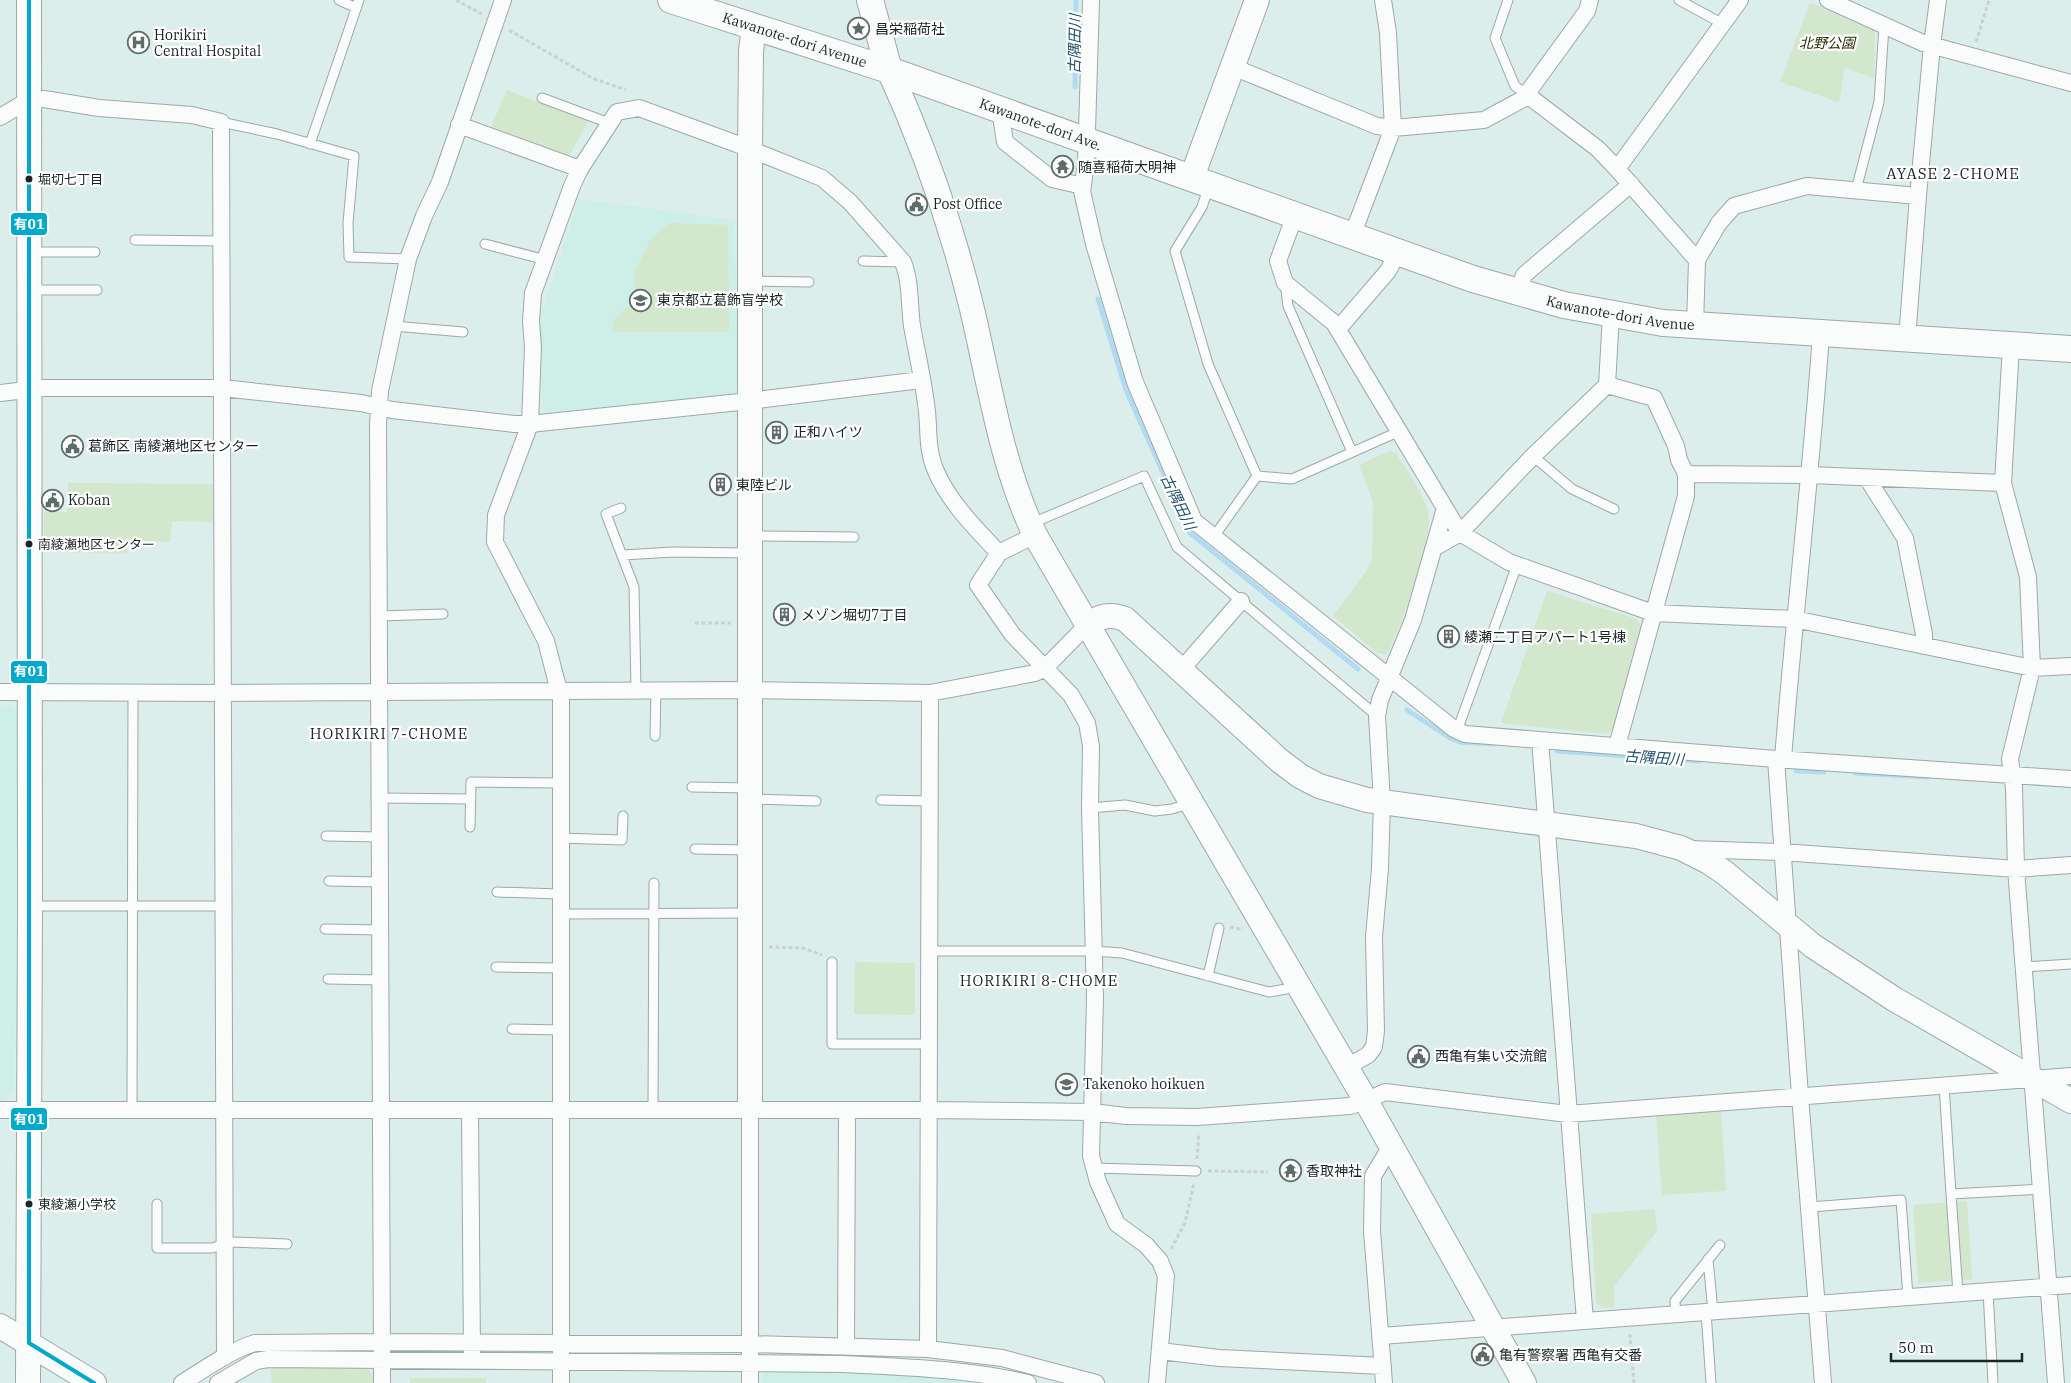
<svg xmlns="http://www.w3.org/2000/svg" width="2071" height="1383" viewBox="0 0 2071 1383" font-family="'IBM Plex Serif','Noto Sans JP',serif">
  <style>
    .built { fill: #ceeee8 }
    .green { fill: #d3e7cc }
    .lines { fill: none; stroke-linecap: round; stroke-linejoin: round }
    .stream { stroke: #b1dbf3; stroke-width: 5 }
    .lane-casing { stroke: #9ba9a7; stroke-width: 11 }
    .street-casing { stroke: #9ba9a7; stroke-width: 18 }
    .secondary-casing { stroke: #9ba9a7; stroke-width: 26 }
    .primary-casing { stroke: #9ba9a7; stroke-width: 28 }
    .path { stroke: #ccd1d0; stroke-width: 3; stroke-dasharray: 4 2.5; stroke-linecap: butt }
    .lane { stroke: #fafcfc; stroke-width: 9 }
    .street { stroke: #fafcfc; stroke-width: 16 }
    .secondary { stroke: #fafcfc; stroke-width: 24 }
    .primary { stroke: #fafcfc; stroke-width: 26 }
    .bus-1-casing { stroke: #fff; stroke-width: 8 }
    .bus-1 { stroke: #00a9ce; stroke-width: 4 }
    .bus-dot { fill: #1a2624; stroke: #fff; stroke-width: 2 }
    .labels { text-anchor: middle; stroke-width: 4.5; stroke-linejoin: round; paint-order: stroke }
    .bus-label { font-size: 13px; fill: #1a2624; stroke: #fff; text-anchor: start }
    .poi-label { font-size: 14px; fill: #1a2624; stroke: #fff; text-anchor: start }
    .street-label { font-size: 14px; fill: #1a2624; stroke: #fff }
    .park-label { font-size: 14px; font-style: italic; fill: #203101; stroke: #fff }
    .water-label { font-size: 15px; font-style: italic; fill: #215372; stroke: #fff }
    .neighbourhood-label { font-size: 15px; letter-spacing: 1px; fill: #1a2624; stroke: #fff }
    .line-badge { stroke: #fff; stroke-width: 2 }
    .badge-label { font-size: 14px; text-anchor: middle; font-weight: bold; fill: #fff }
  </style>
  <rect width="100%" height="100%" fill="#dceeeb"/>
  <path class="built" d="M579,199L735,220L738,386L732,394L546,413L542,407L538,322Z
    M0,705H10L17,710L15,1087L3,1101H0Z
    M768,1369L923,1373L1001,1383H761L762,1376Z"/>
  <path class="green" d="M1810,3L1875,31L1874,79L1845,67L1839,102L1780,82Z
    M507,90L589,121L569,156L491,127Z
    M670,223L726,225L728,227L729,332H613V320L635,300V271L650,240Z
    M1389,451L1396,453C1405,467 1425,496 1428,511C1435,540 1402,622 1389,651L1386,654L1377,653L1333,616L1367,570L1372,557L1373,502L1359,465Z
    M68,483L213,484V522L172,521L170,542L128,541L127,554L44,552V512H67Z
    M1547,591L1637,619L1641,626L1613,730L1606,734L1501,723Z
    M855,962L915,963V1015L854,1014Z
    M1721,1111L1726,1191L1662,1195L1656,1116Z
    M1967,1201L1972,1279L1918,1283L1913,1205Z
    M1655,1209L1657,1231L1614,1287V1307L1602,1308L1596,1303L1591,1214Z
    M276,1365L366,1367L373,1376V1383H272L270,1371Z
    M410,1378H486V1383H410Z"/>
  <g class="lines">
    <path class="stream" d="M1075,87L1076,1
      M1098,299L1126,390L1190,533L1358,669
      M1407,710L1450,738L1460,742L1494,744
      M1557,751L1699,761
      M1796,771L1824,772
      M1855,773L1928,777"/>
    <defs>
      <path id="lane" d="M339,0L356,8
        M1508,0L1495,38L1515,86L1526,94
        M1679,0L1723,24
        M542,98L609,123
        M221,122L277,134L354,156L348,223L349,257L408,259
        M310,144L359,0
        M1209,186L1202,207L1175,251L1208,364L1257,476L1292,479L1400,431
        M1856,190L1879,102L1884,26
        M135,240L222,241
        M485,244L546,260
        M30,252H95
        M863,261L903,262
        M752,281L809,282
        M1285,283L1288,306L1352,452
        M30,290H97
        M393,326L463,332
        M1533,456L1572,489L1614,509
        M621,508L606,514L634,587L636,690
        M1030,524L1144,476L1177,547L1377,716
        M752,536L854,537
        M1213,538L1257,476
        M623,555L673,552L748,553
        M379,616L443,614
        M1457,731L1517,565
        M655,736L656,690
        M692,787L749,788
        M382,798L471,799
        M751,799L816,801
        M881,800L929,801
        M1090,808L1125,805L1155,811L1172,809L1191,803
        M470,827L471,782L560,783
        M326,836L381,837
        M560,838L622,840L623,816
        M695,849L750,850
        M329,881L381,882
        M497,892L559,894
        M31,906H224
        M560,914L748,913
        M325,929L381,930
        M930,951H1093L1122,953L1269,992L1297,987
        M832,962V1044H930
        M496,967L560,968
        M2024,967L2071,964
        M1208,976L1219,928
        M328,979L382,980
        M512,1029L560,1030
        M1944,1085L1951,1194L2042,1189
        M132,1110L133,693
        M653,1110L654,883
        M1094,1168L1196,1171
        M1951,1194L1958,1293
        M157,1204V1248H212L232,1242L287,1244
        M1810,1207L1901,1200L1908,1297
        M1708,1259L1713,1312
        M1988,1291L1993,1383
        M1706,1312L1711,1383
        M1676,1315L1675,1301L1720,1245"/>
      <path id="street" d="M1091,0L1086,163L1082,191L1094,244L1135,382L1194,521L1454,729L1465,734L1776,759L2071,779
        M1828,0L1923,43L2071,83
        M1233,67L1377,126L1393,128L1484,120L1523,99L1587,11L1590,0
        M1526,94L1598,149L1617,169L1697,260
        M1000,109L1005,142L1052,179L1083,186
        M0,117L29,100L44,99L99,108L192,115L221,122L225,1357
        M459,125L580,169
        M1617,169L1740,0
        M1295,215L1278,261L1285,283L1334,323L1445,508L1413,620L1380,700L1377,716L1382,802L1380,868L1374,937L1376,1031L1374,1047L1368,1055L1345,1068
        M1352,236L1393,128L1388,33L1383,0
        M1518,293L1524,275L1631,184
        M1695,326L1697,260L1719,223L1734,206L1807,186L1918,196
        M1338,329L1388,271L1398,252
        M1907,339L1918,196L1932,45L1938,0
        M2011,345L2003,483L2028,577L2032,668L2010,759L2014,788L2016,869L2056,1383
        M1607,385L1654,398L1676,446L1679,460L1686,474V496L1617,746
        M0,393L43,388H222L361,403L392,410L514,424H530L749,401L921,380
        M1686,474L1810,475L2003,483
        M1867,478L1905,538L1924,634V646
        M1445,508L1460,533L1533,456L1607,385L1611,315
        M1434,548L1460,533L1509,562L1653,613L1794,619L2032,668L2071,666
        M999,553L978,585L1012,634L1071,695L1087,723L1091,746L1090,808L1095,998L1091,1156L1098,1182L1117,1224L1146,1245L1160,1261L1166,1276L1157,1383
        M1181,670L1241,601
        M0,692L222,693L749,690L930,693L1035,673L1044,669L1087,625
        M1540,740L1585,1321
        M1776,759L1800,1096L1823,1383
        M1783,759C1794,617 1811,476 1821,334
        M1689,849L1782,852L2016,869L2071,865
        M750,1109V1383
        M0,1110H929L1092,1112L1126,1116L1197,1117L1350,1106L1366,1101L1385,1092L1568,1114L2071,1076
        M470,1111L472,1354
        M1381,1336L2071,1285
        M846,1346L847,1110
        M928,1349L930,693
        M1160,1351L1219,1358L1383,1366
        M182,1383C205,1369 229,1351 255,1343L382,1342L750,1344L928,1349L1002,1358L1096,1383
        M218,1383L256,1361L268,1359L844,1364C906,1367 968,1369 1028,1383
        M382,1383C383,1064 380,745 378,425L380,391L408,259L424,216L440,182L503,0
        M561,1383V699L546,641L495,542L496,515L530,424L533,347L531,321L533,293L572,186L580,169L617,112L639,108L737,144L822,178L850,202L903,262C911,282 909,304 912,326C917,354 924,383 927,412C929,431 927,450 935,469C948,501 975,528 999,553L1035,535
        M1384,1383L1372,1231L1373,1176L1391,1146"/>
      <path id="secondary" d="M889,70C924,147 952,226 972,309C990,385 1001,464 1035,535L1366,1101L1524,1383
        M1192,177L1257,0
        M1087,625C1101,616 1110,613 1125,619L1280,761L1300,776L1319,786L1367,800L1636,836L1681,848L1709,862L1725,873L1813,946L1894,999L2071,1101
        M750,1109V149L751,51L754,26
        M0,1326L94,1383
        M28,1383L30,906L29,0"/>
      <g id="primary">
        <path id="s1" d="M671,0L889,70L1473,279L1564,305L1663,323L2071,349"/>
        <path d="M870,0L889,70"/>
      </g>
    </defs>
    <use href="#lane" class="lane-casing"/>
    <use href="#street" class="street-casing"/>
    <use href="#secondary" class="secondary-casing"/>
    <use href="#primary" class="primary-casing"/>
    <path class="path" d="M456,0L482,14
      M509,30L592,78L626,90
      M1976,42L1989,0
      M695,623H731
      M1230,927L1240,929L1243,928
      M769,947L803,948L822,955
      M1197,1159L1199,1133
      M1208,1171L1268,1172
      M1171,1249L1185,1223L1194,1183
      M1630,1334L1634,1383"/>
    <use href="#lane" class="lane"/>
    <use href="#street" class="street"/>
    <use href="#secondary" class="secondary"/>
    <use href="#primary" class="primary"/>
    <defs>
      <path id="bus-1" d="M29,0V1343
        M29,1343L94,1383"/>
    </defs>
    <use href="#bus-1" class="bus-1-casing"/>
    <use href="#bus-1" class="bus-1"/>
  </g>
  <defs>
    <symbol id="sight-ring" viewBox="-11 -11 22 22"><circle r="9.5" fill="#fff" stroke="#5e6c6a" stroke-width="1.5"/><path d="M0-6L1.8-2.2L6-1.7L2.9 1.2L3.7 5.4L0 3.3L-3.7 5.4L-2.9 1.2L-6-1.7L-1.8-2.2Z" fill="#5e6c6a"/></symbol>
    <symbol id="hospital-ring" viewBox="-11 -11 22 22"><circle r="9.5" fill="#fff" stroke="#5e6c6a" stroke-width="1.5"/><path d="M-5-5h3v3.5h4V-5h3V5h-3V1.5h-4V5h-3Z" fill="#5e6c6a"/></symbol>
    <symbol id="temple-ring" viewBox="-11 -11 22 22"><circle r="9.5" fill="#fff" stroke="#5e6c6a" stroke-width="1.5"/><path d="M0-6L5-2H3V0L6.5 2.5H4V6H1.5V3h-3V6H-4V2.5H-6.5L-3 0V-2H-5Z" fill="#5e6c6a"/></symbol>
    <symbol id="civic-ring" viewBox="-11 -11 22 22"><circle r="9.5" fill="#fff" stroke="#5e6c6a" stroke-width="1.5"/><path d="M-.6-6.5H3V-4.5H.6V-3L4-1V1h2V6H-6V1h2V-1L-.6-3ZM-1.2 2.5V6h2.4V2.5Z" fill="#5e6c6a"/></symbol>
    <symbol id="school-ring" viewBox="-11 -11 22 22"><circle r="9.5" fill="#fff" stroke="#5e6c6a" stroke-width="1.5"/><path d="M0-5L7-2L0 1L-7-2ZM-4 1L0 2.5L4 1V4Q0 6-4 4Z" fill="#5e6c6a"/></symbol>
    <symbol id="building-ring" viewBox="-11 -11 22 22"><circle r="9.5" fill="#fff" stroke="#5e6c6a" stroke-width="1.5"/><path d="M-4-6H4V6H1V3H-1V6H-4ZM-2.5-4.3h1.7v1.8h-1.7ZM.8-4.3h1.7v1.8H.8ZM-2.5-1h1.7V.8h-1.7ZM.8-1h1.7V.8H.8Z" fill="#5e6c6a"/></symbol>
  </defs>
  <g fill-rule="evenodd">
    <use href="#sight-ring" x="846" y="16" width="25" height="25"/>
    <use href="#hospital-ring" x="126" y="30" width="25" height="25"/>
    <use href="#temple-ring" x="1050" y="154" width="25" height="25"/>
    <use href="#civic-ring" x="904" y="192" width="25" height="25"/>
    <use href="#school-ring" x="628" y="288" width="25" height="25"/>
    <use href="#building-ring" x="764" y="420" width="25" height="25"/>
    <use href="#civic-ring" x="60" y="434" width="25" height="25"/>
    <use href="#building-ring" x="708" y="472" width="25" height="25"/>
    <use href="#civic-ring" x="40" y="488" width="25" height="25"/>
    <use href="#building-ring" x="772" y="602" width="25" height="25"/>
    <use href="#building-ring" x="1436" y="624" width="25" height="25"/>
    <use href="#civic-ring" x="1406" y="1044" width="25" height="25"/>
    <use href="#school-ring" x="1054" y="1072" width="25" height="25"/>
    <use href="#temple-ring" x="1278" y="1158" width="25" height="25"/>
    <use href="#civic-ring" x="1470" y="1342" width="25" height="25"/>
  </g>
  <g class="bus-dot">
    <circle cx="29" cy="179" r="4.5"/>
    <circle cx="29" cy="544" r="4.5"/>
    <circle cx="29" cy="1204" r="4.5"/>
  </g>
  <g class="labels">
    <g class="bus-label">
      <text x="38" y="184">堀切七丁目</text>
      <text x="38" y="549">南綾瀬地区センター</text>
      <text x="38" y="1209">東綾瀬小学校</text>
    </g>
    <g class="poi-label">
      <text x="875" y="34">昌栄稲荷社</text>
      <text x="154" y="40">Horikiri<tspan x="154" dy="16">Central Hospital</tspan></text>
      <text x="1078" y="172">随喜稲荷大明神</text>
      <text x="933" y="209">Post Office</text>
      <text x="657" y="305">東京都立葛飾盲学校</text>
      <text x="793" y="437">正和ハイツ</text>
      <text x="88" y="451">葛飾区 南綾瀬地区センター</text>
      <text x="736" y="490">東陸ビル</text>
      <text x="68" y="505">Koban</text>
      <text x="801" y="620">メゾン堀切7丁目</text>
      <text x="1464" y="642">綾瀬二丁目アパート1号棟</text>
      <text x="1435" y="1061">西亀有集い交流館</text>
      <text x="1083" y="1089">Takenoko hoikuen</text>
      <text x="1306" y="1176">香取神社</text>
      <text x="1499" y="1360">亀有警察署 西亀有交番</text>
    </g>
    <g class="street-label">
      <text dy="5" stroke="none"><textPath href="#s1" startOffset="130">Kawanote-dori Avenue</textPath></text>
      <text dy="5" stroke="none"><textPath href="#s1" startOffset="390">Kawanote-dori Ave.</textPath></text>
      <text dy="5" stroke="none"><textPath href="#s1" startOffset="1001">Kawanote-dori Avenue</textPath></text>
    </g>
    <g class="park-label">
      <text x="1827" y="48">北野公園</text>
    </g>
    <g class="water-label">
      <text transform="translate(1075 44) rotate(-89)" y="5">古隅田川</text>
      <text transform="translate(1178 502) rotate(64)" y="5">古隅田川</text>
      <text transform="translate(1654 758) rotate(4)" y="5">古隅田川</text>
    </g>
    <g class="neighbourhood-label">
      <text x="1953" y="179">AYASE 2-CHOME</text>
      <text x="389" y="739">HORIKIRI 7-CHOME</text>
      <text x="1039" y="986">HORIKIRI 8-CHOME</text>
    </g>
  </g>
  <g class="line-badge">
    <rect x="10" y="212" width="38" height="24" rx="5" fill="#00a9ce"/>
    <rect x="10" y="660" width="38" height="24" rx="5" fill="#00a9ce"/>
    <rect x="10" y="1107" width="38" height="24" rx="5" fill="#00a9ce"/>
  </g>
  <g class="badge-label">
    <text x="29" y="229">有01</text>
    <text x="29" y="676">有01</text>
    <text x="29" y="1124">有01</text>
  </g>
  <path d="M1891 1353v8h131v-8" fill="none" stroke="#1a2624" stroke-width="2.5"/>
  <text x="1898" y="1353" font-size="15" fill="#1a2624" stroke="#ffffff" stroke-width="4" paint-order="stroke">50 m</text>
</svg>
